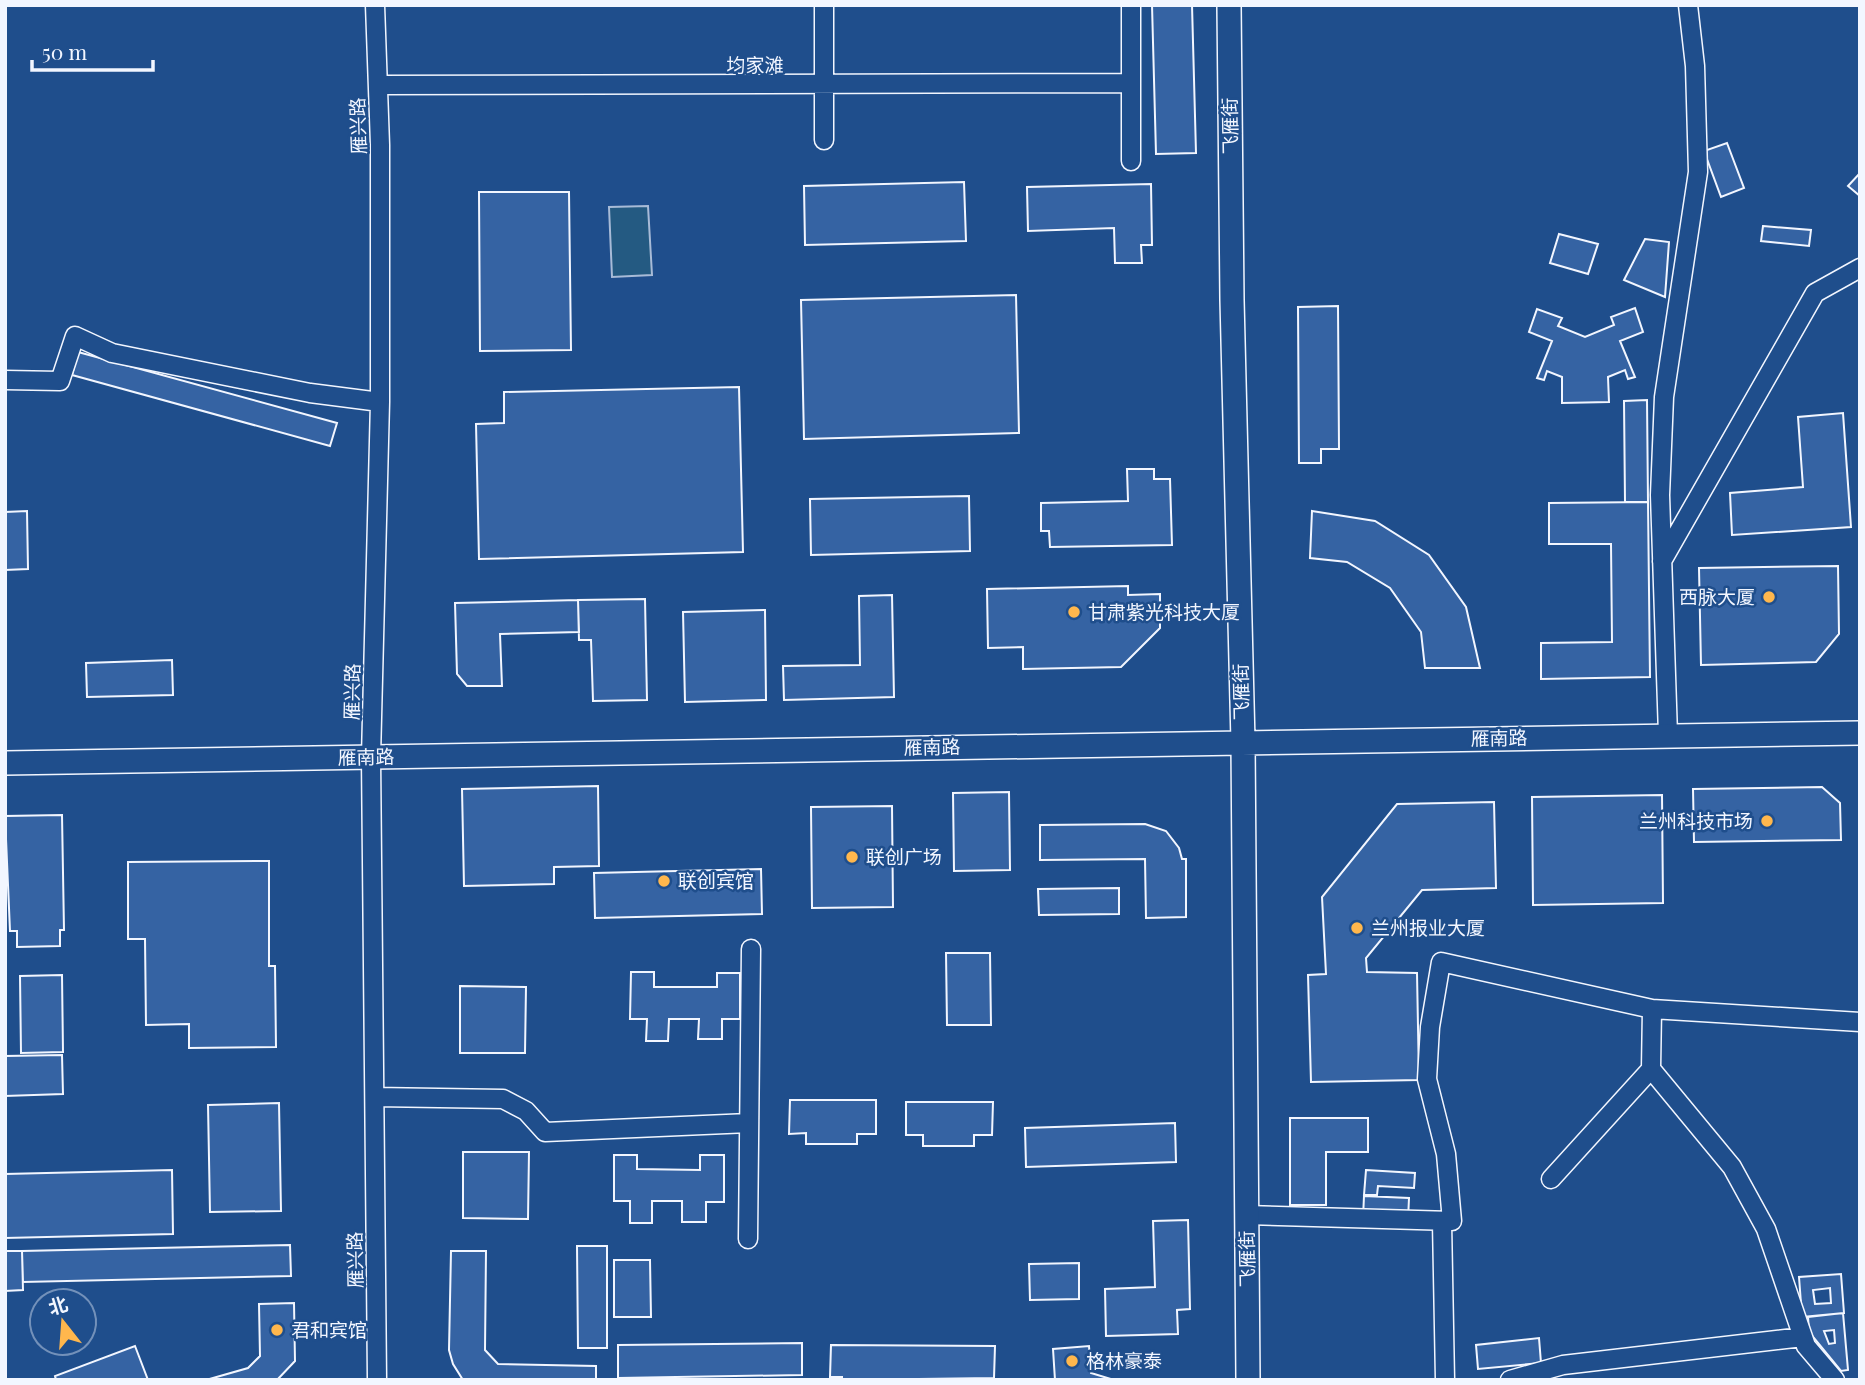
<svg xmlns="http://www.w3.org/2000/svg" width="1865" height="1385" viewBox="0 0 1865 1385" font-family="'Playfair Display','Noto Sans SC',serif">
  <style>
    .green { fill: #245a82; stroke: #a8bbd7; stroke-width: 2 }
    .building { fill: #3563a3; stroke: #f2f6ff; stroke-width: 2; fill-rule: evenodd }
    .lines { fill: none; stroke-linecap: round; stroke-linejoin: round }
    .minor-casing { stroke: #f2f6ff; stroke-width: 21 }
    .major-casing { stroke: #f2f6ff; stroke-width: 26 }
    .minor { stroke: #1f4e8c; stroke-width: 18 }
    .major { stroke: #1f4e8c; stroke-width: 23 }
    .poi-dot { fill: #ffb74d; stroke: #1f4e8c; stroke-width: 2.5 }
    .labels { text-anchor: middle; stroke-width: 5; stroke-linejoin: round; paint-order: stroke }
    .street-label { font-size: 19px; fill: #f2f6ff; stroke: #1f4e8c }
    .poi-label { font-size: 19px; fill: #f2f6ff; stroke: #1f4e8c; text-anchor: start }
  </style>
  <rect width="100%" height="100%" fill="#1f4e8c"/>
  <path class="green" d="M648,206L652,275L612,277L609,207Z"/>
  <path class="building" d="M1152,5H1192L1196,153L1156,154Z
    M1727,143L1744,188L1721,197L1704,151Z
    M1860,173V196L1848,186Z
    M964,182L966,241L805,245L804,186Z
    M1151,184L1152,245H1141L1142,263H1115L1114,228L1028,231L1027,187Z
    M479,192H569L571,350L480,351Z
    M1763,226L1811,230L1809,246L1761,241Z
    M1559,234L1598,244L1588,274L1550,263Z
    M1645,239L1669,242L1665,297L1624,280Z
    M1016,295L1019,433L804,439L801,300Z
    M1338,306L1339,449H1321V463H1299L1298,307Z
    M1635,308L1643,332L1620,341L1635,377L1628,379L1625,370L1608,377L1609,402L1562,403V377L1547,371L1544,380L1537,378L1552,341L1529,332L1537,309L1562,318L1558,326L1585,337L1614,325L1611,317Z
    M78,352L337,423L330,446L72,375Z
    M739,387L743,552L479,559L476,424L504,423V392Z
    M1647,400L1648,502H1625L1624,401Z
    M1843,413L1851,527L1732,535L1730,493L1803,487L1798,417Z
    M1127,469H1154V479H1170L1172,545L1050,547L1049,531H1041V503L1128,501Z
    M969,496L970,551L811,555L810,499Z
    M1648,502L1650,677L1541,679V643L1612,642L1611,544H1549V503Z
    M27,511L28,569L5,570V512Z
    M1312,511L1375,521L1429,555L1466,607L1480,668H1425L1421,632L1390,588L1347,562L1310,558Z
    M1838,566L1839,634L1816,662L1701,665L1699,568Z
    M1128,586V595L1160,594V628L1121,667L1023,669V647L988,648L987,589Z
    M892,595L894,697L784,700L783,666L860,665L859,596Z
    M645,599L647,700L593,701L591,640H579L578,600Z
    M578,600L579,632L500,634L502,686H467L457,674L455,603Z
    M765,610L766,700L685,702L683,612Z
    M172,660L173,695L87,697L86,663Z
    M598,786L599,866L554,867V884L464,886L462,789Z
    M1822,787L1840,803L1841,840L1694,842L1693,789Z
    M1009,792L1010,870L954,871L953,793Z
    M1662,795L1663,903L1533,905L1532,797Z
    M1494,802L1496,888L1422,890L1366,958L1367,972L1417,973L1419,1080L1311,1082L1308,975L1326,974L1322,897L1397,804Z
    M892,806L893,907L812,908L811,807Z
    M62,815L64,930H60V946L17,947V931H10L5,816Z
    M1145,824L1166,831L1179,848L1182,859H1186V917L1146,918L1145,859L1040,860V825Z
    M269,861V966H275L276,1047L189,1048V1024L146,1025L145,939H128V862Z
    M761,869L762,914L595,918L594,873Z
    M1119,888V914L1039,915L1038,889Z
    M946,953H990L991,1025H947Z
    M631,972H654V987H717V973H740V1019H722V1039H698L699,1019H669L668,1041H646L647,1019H630Z
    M62,975L63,1052L21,1053L20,976Z
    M460,986L526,987L525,1053H460Z
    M62,1055L63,1094L5,1096V1056Z
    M790,1100H876V1134H857V1144H806V1133L789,1134Z
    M906,1102H993L992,1135H974V1146H923V1135H906Z
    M279,1103L281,1211L210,1212L208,1105Z
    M1290,1118H1368V1152H1326V1205H1290Z
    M1175,1123L1176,1162L1026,1167L1025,1128Z
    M463,1152H529L528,1219L463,1218Z
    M614,1155H637V1169L700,1170V1155H724V1202H706V1222H682V1201H652V1223H630V1201H614Z
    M172,1170L173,1234L5,1238V1174Z
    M1366,1170L1415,1173L1414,1188L1378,1186L1377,1195H1364Z
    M1364,1196L1409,1198L1408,1220L1363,1218Z
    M1188,1220L1190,1309L1177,1310L1178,1334L1106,1336L1105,1289L1155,1287L1153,1221Z
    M290,1245L291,1276L23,1282L22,1251Z
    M577,1246H607V1348H578Z
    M5,1251H22L23,1290L5,1291Z
    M451,1251H486L485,1350L498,1364L596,1366V1380H463L453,1364L449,1350Z
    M614,1260H650L651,1317H614Z
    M1079,1263V1299L1030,1300L1029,1264Z
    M1841,1274L1844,1313L1802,1317L1799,1277ZM1830,1288L1831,1303L1815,1304L1813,1290Z
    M294,1303L295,1361L277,1380H206L248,1368L260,1356L259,1304Z
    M1843,1313L1848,1370L1841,1371L1809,1332L1808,1317ZM1834,1330L1835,1343L1829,1344L1824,1331Z
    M1539,1338L1541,1363L1478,1369L1476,1345Z
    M802,1343V1375L618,1378V1345Z
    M831,1345L995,1346L994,1378L842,1380V1377H830Z
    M135,1346L148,1380H56L55,1376Z
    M1089,1346L1091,1373L1114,1380H1055L1053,1349Z"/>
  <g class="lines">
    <defs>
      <path id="minor" d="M375,5L380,145V402L371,757L377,1380
        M1131,5V161
        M378,85L1131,83
        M824,140V5
        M5,380L60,381L75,336L112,353L310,393L380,402
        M1662,561L1815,293L1860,268
        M1668,735L1660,495L1664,397L1698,172L1695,66L1688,5
        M1651,1069L1732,1167L1766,1229L1806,1346L1835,1380
        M375,1097L503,1099L526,1111L545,1132L749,1123
        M1551,1179L1651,1069L1652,1009
        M1246,1215L1452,1221L1446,1154L1427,1079L1430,1027L1441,962L1652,1009L1860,1022
        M1442,1222L1445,1380
        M748,1239L751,949
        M1510,1380L1563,1365L1803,1337"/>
      <path id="major" d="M1229,5L1232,300L1243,742L1248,1380
        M5,763L1860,733"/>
    </defs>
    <use href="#minor" class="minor-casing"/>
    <use href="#major" class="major-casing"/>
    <use href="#minor" class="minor"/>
    <use href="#major" class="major"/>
  </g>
  <g class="poi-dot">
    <circle cx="1769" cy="597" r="7"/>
    <circle cx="1074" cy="612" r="7"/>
    <circle cx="1767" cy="821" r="7"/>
    <circle cx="852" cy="857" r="7"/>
    <circle cx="664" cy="881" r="7"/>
    <circle cx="1357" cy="928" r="7"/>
    <circle cx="277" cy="1330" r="7"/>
    <circle cx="1072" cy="1361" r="7"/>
  </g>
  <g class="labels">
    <g class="street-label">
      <text x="755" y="72">均家滩</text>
      <text transform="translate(358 126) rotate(-92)" y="7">雁兴路</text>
      <text transform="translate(1230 126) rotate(-91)" y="7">飞雁街</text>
      <text transform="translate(352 692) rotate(-89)" y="7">雁兴路</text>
      <text transform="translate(1241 692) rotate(-91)" y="7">飞雁街</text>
      <text transform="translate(1499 738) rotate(-1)" y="7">雁南路</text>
      <text transform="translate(932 747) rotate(-1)" y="7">雁南路</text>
      <text transform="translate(366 757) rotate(-1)" y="7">雁南路</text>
      <text transform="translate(1247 1259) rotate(-91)" y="7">飞雁街</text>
      <text transform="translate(355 1260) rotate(-91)" y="7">雁兴路</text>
    </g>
    <g class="poi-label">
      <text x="1755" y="604" text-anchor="end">西脉大厦</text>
      <text x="1088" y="619">甘肃紫光科技大厦</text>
      <text x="1753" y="828" text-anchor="end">兰州科技市场</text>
      <text x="866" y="864">联创广场</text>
      <text x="678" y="888">联创宾馆</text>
      <text x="1371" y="935">兰州报业大厦</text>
      <text x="291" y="1337">君和宾馆</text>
      <text x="1086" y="1368">格林豪泰</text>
    </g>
  </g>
  <rect width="1865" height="1385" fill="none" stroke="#f2f6ff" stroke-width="14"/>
  <g transform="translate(63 1322) rotate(343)"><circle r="33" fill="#1f4e8c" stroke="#7391ba" stroke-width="2"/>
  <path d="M0-5L12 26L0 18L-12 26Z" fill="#ffb74d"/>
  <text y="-10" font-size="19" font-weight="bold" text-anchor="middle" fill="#f2f6ff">北</text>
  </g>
  <path d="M32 60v10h121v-10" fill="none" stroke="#f2f6ff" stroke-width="3.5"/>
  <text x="42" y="60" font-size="21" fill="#f2f6ff" stroke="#1f4e8c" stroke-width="5" paint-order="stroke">50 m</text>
</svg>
